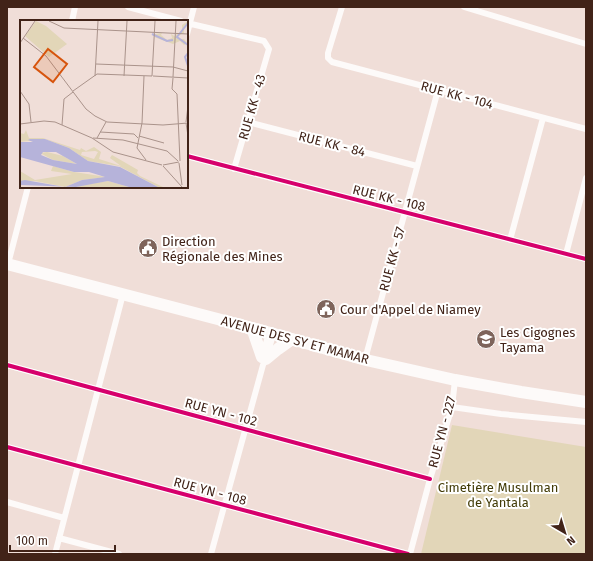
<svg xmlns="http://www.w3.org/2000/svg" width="593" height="561" viewBox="0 0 593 561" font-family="'Fira Sans',sans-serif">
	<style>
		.green { fill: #e2d6b8 }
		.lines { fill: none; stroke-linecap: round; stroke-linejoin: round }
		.street { stroke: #fdfaf9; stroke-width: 6 }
		.highway { stroke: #fdfaf9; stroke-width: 12 }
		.cycleway-casing { stroke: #fff; stroke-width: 6 }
		.cycleway { stroke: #d6006c; stroke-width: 4 }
		.labels { text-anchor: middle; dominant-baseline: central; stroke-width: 4; stroke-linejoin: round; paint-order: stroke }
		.street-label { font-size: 13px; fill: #412318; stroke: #fff }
		.poi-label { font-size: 13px; fill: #412318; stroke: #fff; text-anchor: start }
		.park-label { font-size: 13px; fill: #423b06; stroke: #fff }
		.inset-river { fill: none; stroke: #b6b3da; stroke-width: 2 }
		.inset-road { fill: none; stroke: #aa938b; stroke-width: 1 }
		.view { fill: #d7540d; fill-opacity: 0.15; stroke: #d7540d; stroke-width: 2 }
		.inset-edge { fill: none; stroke: #412318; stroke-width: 2 }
	</style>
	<rect width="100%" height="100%" fill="#f0ded8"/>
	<!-- green -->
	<path class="green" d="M452 425 586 447V554H421Z"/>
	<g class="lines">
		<!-- street -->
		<path class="street" d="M128 7 181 21
			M342 7 328 53V58L332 62 586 129
			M464 7 586 44
			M72 21 75 7
			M187 23 264 41 269 49 234 169
			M187 34 194 7
			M248 122 417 166
			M187 156 586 259
			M510 240 543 118
			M566 254 586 178
			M8 264 28 187
			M263 353 269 333
			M366 360 367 352 438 90
			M7 365 430 479
			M452 407 501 414 586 422
			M7 447 408 554
			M7 502 64 518
			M59 538 119 554
			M55 554 123 294
			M211 554 263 365 266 359 273 335
			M410 554 430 479 452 407 455 380"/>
		<!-- highway -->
		<path class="highway" d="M7 264 252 328 366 360 455 380 521 392 586 402
			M252 328 262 357
			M266 359 278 349 292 339"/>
		<defs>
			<path id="cycleway" d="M187 156 586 259
				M7 365 430 479
				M7 447 408 554"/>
		</defs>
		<!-- cycleway casing -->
		<use href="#cycleway" class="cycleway-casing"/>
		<!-- cycleway -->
		<use href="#cycleway" class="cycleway"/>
	</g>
	<!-- icons -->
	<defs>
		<symbol id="civic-disc" viewBox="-11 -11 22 22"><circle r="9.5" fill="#7e645b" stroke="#fff"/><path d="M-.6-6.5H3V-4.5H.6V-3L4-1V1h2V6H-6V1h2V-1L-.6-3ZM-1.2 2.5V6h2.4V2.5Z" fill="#fff"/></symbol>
		<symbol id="university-disc" viewBox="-11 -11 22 22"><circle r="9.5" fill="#7e645b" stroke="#fff"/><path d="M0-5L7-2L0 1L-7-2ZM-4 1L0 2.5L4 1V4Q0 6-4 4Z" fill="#fff"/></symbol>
	</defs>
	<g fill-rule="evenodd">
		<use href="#civic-disc" x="137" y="237" width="22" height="22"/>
		<use href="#civic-disc" x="315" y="298" width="22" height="22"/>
		<use href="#university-disc" x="475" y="328" width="22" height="22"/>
	</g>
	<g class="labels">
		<!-- street labels -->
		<g class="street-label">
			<text transform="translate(457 95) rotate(15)">RUE KK - 104</text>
			<text transform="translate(252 107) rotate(-74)">RUE KK - 43</text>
			<text transform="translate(332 144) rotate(14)">RUE KK - 84</text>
			<text transform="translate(389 198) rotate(14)">RUE KK - 108</text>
			<text transform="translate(392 259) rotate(-75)">RUE KK - 57</text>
			<text transform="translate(295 340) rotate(15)">AVENUE DES SY ET MAMAR</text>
			<text transform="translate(221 412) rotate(15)">RUE YN - 102</text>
			<text transform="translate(442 432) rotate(-75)">RUE YN - 227</text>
			<text transform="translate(210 491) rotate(15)">RUE YN - 108</text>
		</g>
		<!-- poi labels -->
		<g class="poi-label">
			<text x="162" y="241">Direction<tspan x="162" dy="15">Régionale des Mines</tspan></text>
			<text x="340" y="309">Cour d'Appel de Niamey</text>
			<text x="500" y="332">Les Cigognes<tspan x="500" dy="15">Tayama</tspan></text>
		</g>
		<!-- park labels -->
		<g class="park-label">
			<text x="498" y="487">Cimetière Musulman<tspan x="498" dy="15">de Yantala</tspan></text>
		</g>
	</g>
	<!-- overview -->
	<g transform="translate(20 20)">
		<rect width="168" height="168" fill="#f0ded8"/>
		<path d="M16 1 26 6 47 24 29 37 5 16ZM168 1 167 5 164 6V13L158 16V19H164L167 23 164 25 160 21 153 24 134 17 135 14 142 13 141 15 147 20 152 18 151 14 156 17 155 15 162 12V5ZM6 110 9 118H23L60 130 61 128 66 131 74 127 81 132 79 139 101 146 90 138 92 135 118 150 117 153 120 156 143 167H138L99 146 68 141 49 128 25 119 0 122V113L4 114ZM62 132 75 131 78 132 74 139 61 135ZM27 132 43 136 57 144 33 140 20 133ZM33 146 54 152 87 157 62 160 45 167 15 161H0V151L15 160 52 154 31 151ZM88 161 109 167H56L62 165Z" fill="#e2d6b8" fill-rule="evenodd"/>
		<path d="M10 119H25L49 128 68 141 100 147 138 167H109L88 161 56 167 0 165V161L5 160 45 167 62 160 85 157 69 152H54L0 137V122H13L8 120ZM23 132H36L57 144 33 140 21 135Z" fill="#b6b3da" fill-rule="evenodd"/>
		<path class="inset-river" d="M168 3 157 17 168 25M132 14 147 21 153 20M168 33 165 37 168 46"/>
		<path class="inset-road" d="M29 1 44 8 168 14M3 18 26 36 66 89 75 96 87 102 143 105 168 103M0 23 15 1M76 44 153 47 168 51M75 56 78 1M104 56 107 1M132 56 135 1M133 56 168 58M153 57 156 1M153 58 152 69 157 74 160 141M0 71 9 84 11 102M53 71 77 54 132 56M166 102 168 86M122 103 124 56M122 103 117 128 126 140M166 103 168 116M0 104 24 101 35 102 72 118 93 132 142 145M42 105 44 79 53 72M80 112 114 114 118 118M119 116 144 123M73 118 103 120 147 131 158 141M77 118 86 102M159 143 162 165M143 145 159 142M143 146 162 167"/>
		<path class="view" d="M28 29 47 44 33 62 14 47Z"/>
		<rect width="168" height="168" class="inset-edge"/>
	</g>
	<!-- border -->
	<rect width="593" height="561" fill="none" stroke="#412318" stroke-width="16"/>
	<!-- north arrow -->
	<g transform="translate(565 533) rotate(142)" stroke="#ffffff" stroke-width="3" paint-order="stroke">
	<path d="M0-3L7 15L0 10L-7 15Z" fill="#412318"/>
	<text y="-6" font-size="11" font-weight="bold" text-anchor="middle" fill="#412318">N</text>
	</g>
	<!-- scale -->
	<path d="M10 545v6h105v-6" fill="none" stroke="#412318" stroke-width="2"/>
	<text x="16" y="545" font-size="12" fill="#412318" stroke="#ffffff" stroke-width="3" paint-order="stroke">100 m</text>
</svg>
